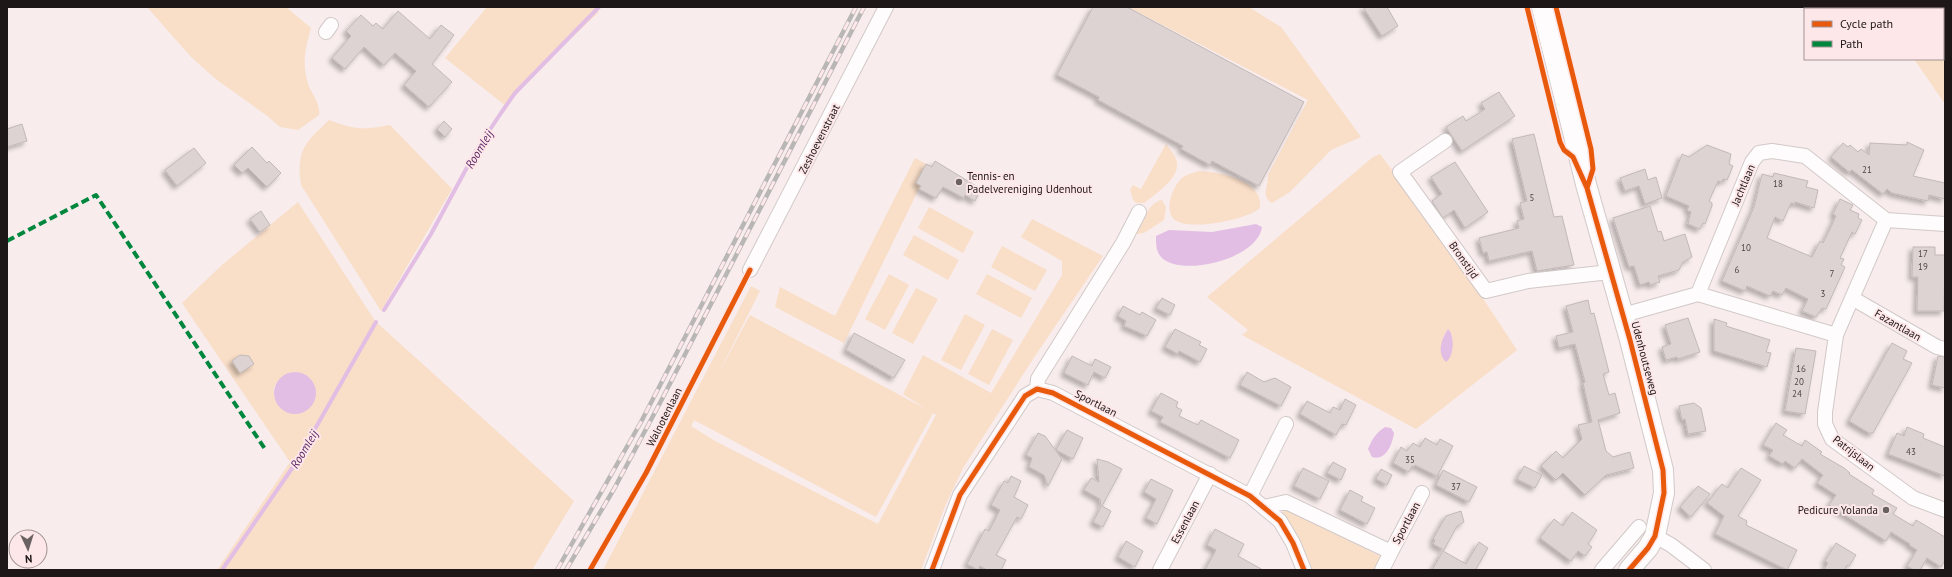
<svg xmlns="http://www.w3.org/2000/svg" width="1952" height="577" viewBox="0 0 1952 577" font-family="'PT Sans',sans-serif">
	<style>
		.green { fill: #f9dec8; fill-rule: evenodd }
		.water { fill: #e2bee4 }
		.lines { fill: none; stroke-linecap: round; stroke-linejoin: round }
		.stream { stroke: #e2bee4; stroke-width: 4 }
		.building { fill: #dcd3d2; stroke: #c2b9b8; filter: url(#shadow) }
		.street-casing { stroke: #d2c9c9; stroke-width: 16 }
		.secondary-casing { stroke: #d2c9c9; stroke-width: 22 }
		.street { stroke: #fefcfc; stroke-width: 14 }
		.secondary { stroke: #fefcfc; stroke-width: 20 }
		.rail-casing { stroke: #b9b6b6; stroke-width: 4.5 }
		.rail { stroke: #fde7e8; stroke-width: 3; stroke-dasharray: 9; stroke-linecap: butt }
		.quiet { stroke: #00873e; stroke-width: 4; stroke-dasharray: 8 4; stroke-linecap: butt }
		.cycleway-casing { stroke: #fde7e8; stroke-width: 8 }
		.cycleway { stroke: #e8590c; stroke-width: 5 }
		.poi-dot { fill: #6a6262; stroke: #fde7e8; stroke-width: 1.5 }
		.labels { text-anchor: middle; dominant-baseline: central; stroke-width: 4; stroke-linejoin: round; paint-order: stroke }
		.number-label { font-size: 9px; fill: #4e4646 }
		.street-label { font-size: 11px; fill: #1e1717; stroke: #fde7e8 }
		.poi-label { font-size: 11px; fill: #1e1717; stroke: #fde7e8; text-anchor: start }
		.water-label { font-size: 12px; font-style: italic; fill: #5d2768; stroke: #fde7e8 }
	</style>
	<defs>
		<filter id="shadow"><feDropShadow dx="-3.5" dy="3.5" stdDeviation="2" flood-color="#0004"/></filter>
	</defs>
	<rect width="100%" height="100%" fill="#f8ecec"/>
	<!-- green -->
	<path class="green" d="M147 7H286L311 28C306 46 302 61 307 80 309 91 321 103 319 115L298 130 280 127 266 115 217 80 191 57Z
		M487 7H593L599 12 544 64 506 106 445 58Z
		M1128 7H1249L1281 27 1361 137 1331 150 1290 192 1272 203C1260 196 1269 185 1268 175L1308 100Z
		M1878 7H1945V104L1914 59H1943V9H1880Z
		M329 120C356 130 362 130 390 125L452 189 381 311 301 185C296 150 305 143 329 120Z
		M1166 144C1170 150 1176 155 1177 163 1179 179 1155 194 1144 203H1136L1133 200 1130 190 1133 185 1141 189Z
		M1380 154 1441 235 1517 350 1416 429 1242 335 1248 330 1207 297 1373 157ZM1448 329 1452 336 1441 353 1443 337Z
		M915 158 930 166 844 343 775 307 780 287 835 316Z
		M1199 171C1220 172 1264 180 1260 208 1247 220 1189 231 1175 220 1163 210 1173 186 1182 178 1187 174 1193 173 1199 171Z
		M1162 200 1166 207 1164 220 1144 233 1137 234V231C1143 221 1149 202 1162 200Z
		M298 202 375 321 574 501 532 570H217L290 462 182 303 222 265ZM297 372 308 377 278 405C267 384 279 378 297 372Z
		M929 207 974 232 963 253 918 228Z
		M1032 219 1103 256 1035 356 963 468 946 504 921 570H603L751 286 760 291 716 378 750 315 926 409 903 394 923 355 991 393 1062 275V261L1021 237ZM933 413 936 415 878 524 715 441 691 426 694 420 876 517Z
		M914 235 959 260 948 280 903 255Z
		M1002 246 1047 270 1035 291 991 267Z
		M889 274 909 285 885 330 865 319Z
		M987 274 1032 298 1021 318 976 294Z
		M916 288 938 299 913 344 892 333Z
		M965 314 985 325 961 370 941 360Z
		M992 329 1013 340 989 385 968 374Z
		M1286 510 1380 556 1382 558 1376 570H1312C1307 548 1289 533 1282 512Z"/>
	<!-- water -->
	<path class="water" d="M1256 224 1262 227C1258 259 1181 278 1161 257 1156 251 1156 244 1156 236L1169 230 1212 232Z
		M1448 329C1455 335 1454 357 1446 362 1436 353 1442 338 1448 329Z
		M274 393a21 21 0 1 1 42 0a21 21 0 1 1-42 0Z
		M1385 427 1391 428 1394 433C1392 445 1386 461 1372 457L1368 449C1372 439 1376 433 1385 427Z"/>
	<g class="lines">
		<!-- stream -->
		<path class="stream" d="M384 310 431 234 477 149 501 113 515 93 599 7
			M222 570 295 464 376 322"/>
	</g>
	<!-- building -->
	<path class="building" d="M1093 7H1127L1304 102 1259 186 1212 161 1210 165 1181 149 1183 146 1098 100 1099 97 1057 75Z
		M1363 7H1387L1398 26 1382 36Z
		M398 11 430 39 441 25 454 35 432 64 452 82 429 107 404 85 416 71 395 53 384 65 364 47 345 69 332 58 351 36 346 31 361 15 373 26 376 23 383 29Z
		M1499 92 1515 116 1462 151 1446 127 1463 116 1466 121 1476 115 1485 109 1481 103Z
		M444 121 452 129 445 137 437 129Z
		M22 124 27 141 7 147V129Z
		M1534 134 1554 217 1562 216 1574 265 1537 271 1532 251 1489 261 1487 252 1483 253 1479 238 1519 228 1517 221 1524 219 1520 203 1527 201 1512 139Z
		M1907 142 1924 150 1913 176 1945 183V199L1929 195 1928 201 1892 193 1887 189 1883 194 1852 170 1849 172 1831 157 1843 143 1848 147 1850 145 1858 152 1861 149 1869 155 1870 143 1907 145Z
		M1707 145 1731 154 1729 164 1733 166 1727 180 1723 179 1722 182 1718 181 1709 201 1712 203V206L1705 224 1703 223 1700 229 1688 224 1691 212 1687 210 1689 206 1666 196 1682 154 1689 157Z
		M252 147 267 163 269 161 281 173 267 187 248 168 242 173 234 165Z
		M194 148 206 163 177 186 165 170Z
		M935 161 981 189 975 201 965 195 964 198 943 187 936 198 919 189 921 186 916 183 926 164 932 167Z
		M1455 162 1488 212 1465 228 1454 210 1443 218 1432 201 1442 194 1431 177Z
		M1645 169 1648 180 1656 177 1662 198 1645 204 1639 186 1625 191 1620 178Z
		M1774 173 1808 181 1806 187 1818 190 1814 208 1795 202V204L1791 203 1783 221 1775 217 1767 238 1812 257 1820 241 1823 243 1829 231 1836 216 1833 214 1840 199 1853 205 1850 210 1859 214 1858 218 1862 220 1855 234 1852 232 1840 258 1844 259 1841 265 1845 267 1826 309 1822 308 1816 317 1802 311 1808 299 1786 288 1782 295 1773 291 1770 296 1747 286 1745 291 1722 281 1754 207 1762 174 1773 177Z
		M1650 206 1658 232 1661 231 1664 241 1685 234 1692 257 1683 262 1679 270 1658 276 1660 282 1650 285 1649 282 1640 285 1634 266 1629 267 1613 218Z
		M261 211 270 225 260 232 250 219Z
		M1913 247H1935V255H1945L1944 311H1917L1918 277H1912Z
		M1162 298 1175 305 1170 315 1156 308Z
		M1588 300 1591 314 1594 313 1609 372 1603 374 1609 395 1615 393 1620 413 1598 420 1606 451 1613 457 1630 452 1634 468 1606 475 1585 495 1563 473 1556 480 1541 466 1556 451 1563 458 1582 439 1578 425 1592 422 1583 383 1585 382 1575 344 1559 348 1556 336 1573 332 1566 306Z
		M1123 306 1140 315 1142 312 1156 320 1147 336 1124 326 1126 321 1118 316Z
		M1688 318 1700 352 1678 359 1677 357 1666 360 1662 347 1671 344 1665 325Z
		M1714 319 1727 323 1726 326 1770 340 1766 352 1771 353 1767 367 1714 351Z
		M1175 329 1201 342 1199 345 1207 349 1200 362 1179 351 1178 354 1165 347Z
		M854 333 905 360 894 378 846 350Z
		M1892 343 1907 351 1903 359 1912 363 1873 433H1869L1849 421Z
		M1796 348 1816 351 1805 414 1785 411Z
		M240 355 249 356 254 364 240 373 232 361Z
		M1072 356 1092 366 1095 359 1111 367 1105 378 1094 372 1088 385 1064 373Z
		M1938 356 1945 357V388L1932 385Z
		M1247 372 1264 382 1275 378 1291 387 1281 406 1240 385Z
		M1161 393 1178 402 1176 407 1182 410 1179 416 1198 425 1201 420 1239 440 1230 458 1160 422 1163 417 1151 411Z
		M1345 399 1356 405 1346 425 1342 424 1336 435 1300 414 1307 401 1330 413 1333 407 1340 410Z
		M1694 403 1701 408 1706 431 1688 434 1685 419 1682 420 1679 406Z
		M1776 423 1787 430 1783 435 1802 446 1805 440 1822 452 1820 454 1844 468 1850 473 1849 474 1874 490 1872 494 1897 508 1893 514 1913 526 1916 520 1945 537V560L1941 567 1927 558 1920 570H1914L1907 566 1917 550 1909 545 1910 544 1891 532 1886 541 1829 505 1836 495 1817 483 1823 475 1802 459 1795 468 1785 461 1783 464 1769 456 1773 450 1763 445Z
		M1907 427 1924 434 1923 438 1945 447V476L1888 454 1897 433 1904 436Z
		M1067 430 1083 438 1073 459 1056 450Z
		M1038 433 1045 436 1062 459 1048 486 1044 475 1029 467 1032 458 1026 455Z
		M1425 438 1437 445 1440 439 1453 446 1437 476 1415 465 1414 467 1412 466 1409 472 1393 463 1401 447 1407 451 1413 443 1420 447Z
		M1097 459 1108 462 1122 469 1102 506 1111 511 1103 527 1093 522 1101 507 1100 499 1084 490 1091 478 1099 482Z
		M1333 462 1346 469 1341 480 1327 473Z
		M1524 466 1542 475 1535 488 1517 479Z
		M1303 468 1329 481 1320 499 1294 486Z
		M1741 468 1761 480 1738 516 1747 521 1746 525 1797 550 1787 570 1715 534 1724 516 1707 503 1722 484 1728 488Z
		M1381 469 1392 475 1387 485 1376 479Z
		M1443 470 1477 487 1469 502 1436 485Z
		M1011 476 1021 481 1014 497 1028 505 1021 519 1017 517 996 555 1006 560 1001 570H987L980 566 978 570 967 564 985 529 989 531 1000 510 991 505 1004 481 1008 483Z
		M1151 479 1173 490 1157 524 1146 518 1156 499 1144 492Z
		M1698 486 1710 494 1691 517 1680 507Z
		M1350 490 1363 497 1361 501 1375 508 1367 524 1340 510Z
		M1461 511 1464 522 1457 526 1444 550 1433 544 1435 540 1433 539 1446 516Z
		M1572 512 1597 530 1588 544 1592 547 1585 556 1578 551 1571 561 1540 538 1554 519 1563 526Z
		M1215 529 1244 544 1238 556 1263 570H1205L1216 550 1207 545Z
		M1126 541 1143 551 1135 567 1118 557Z
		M1479 542 1488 548 1476 569 1477 570H1432L1443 551 1466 564Z
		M1836 543 1856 555 1849 566 1847 565 1844 570H1824L1828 563 1825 561Z"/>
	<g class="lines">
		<defs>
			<path id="street" d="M326 32 331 25
				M1445 141 1400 172 1486 291 1528 281 1610 272
				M1886 220 1836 335 1825 412V424L1832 439 1913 498 1945 510
				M750 270 886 7
				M1698 294 1836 335
				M1852 298 1937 347 1945 349
				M1623 315 1698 294 1752 162 1759 153 1772 151 1805 156 1886 220 1945 224
				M1037 389 1038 379 1123 243 1139 212
				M1250 496 1286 424
				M1264 507 1286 502 1391 552 1382 570
				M1655 536 1671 545 1704 570
				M1391 552 1422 493
				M932 570 960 495 1025 396 1037 389 1053 393 1250 496 1280 521 1293 543 1304 570
				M1160 570 1210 474
				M1602 570 1639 527"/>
			<path id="secondary" d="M1542 7 1587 188 1630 340 1663 470 1664 493 1655 536 1648 548 1629 570"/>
		</defs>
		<!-- street casing -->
		<use href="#street" class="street-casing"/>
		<!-- secondary casing -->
		<use href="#secondary" class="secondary-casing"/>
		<!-- street -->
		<use href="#street" class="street"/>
		<!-- secondary -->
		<use href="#secondary" class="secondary"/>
		<defs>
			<path id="rail" d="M557 570 641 422 856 7
				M566 570 614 489 661 401 864 7"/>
		</defs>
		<!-- rail casing -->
		<use href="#rail" class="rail-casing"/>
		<!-- rail -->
		<use href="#rail" class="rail"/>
		<!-- quiet -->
		<path class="quiet" d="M7 241 96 195 265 449"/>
		<defs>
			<path id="cycleway" d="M1527 7 1560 142 1564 150 1573 157 1587 188 1630 340 1663 470 1664 493 1655 536 1648 548 1629 570
				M1556 7 1591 149 1593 169 1587 188
				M590 570 646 473 750 270
				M932 570 960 495 1025 396 1037 389 1053 393 1250 496 1280 521 1293 543 1304 570"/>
		</defs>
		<!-- cycleway casing -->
		<use href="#cycleway" class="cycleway-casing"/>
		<!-- cycleway -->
		<use href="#cycleway" class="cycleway"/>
	</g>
	<!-- markers -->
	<g class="poi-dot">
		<circle cx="959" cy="182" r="4"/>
		<circle cx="1886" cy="510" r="4"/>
	</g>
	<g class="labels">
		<!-- number labels -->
		<g class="number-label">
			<text x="1867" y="169">21</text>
			<text x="1778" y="183">18</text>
			<text x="1532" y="197">5</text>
			<text x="1746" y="247">10</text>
			<text x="1923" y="253">17</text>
			<text x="1923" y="266">19</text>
			<text x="1737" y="269">6</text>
			<text x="1832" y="273">7</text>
			<text x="1823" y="293">3</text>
			<text x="1801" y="368">16</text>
			<text x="1799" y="381">20</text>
			<text x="1797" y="393">24</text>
			<text x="1911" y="451">43</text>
			<text x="1410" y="459">35</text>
			<text x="1456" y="486">37</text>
		</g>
		<!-- street labels -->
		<g class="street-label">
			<text transform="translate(819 139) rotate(-63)">Zeshoevenstraat</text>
			<text transform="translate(1743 185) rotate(-67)">Jachtlaan</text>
			<text transform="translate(1464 260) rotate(55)">Bronstijd</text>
			<text transform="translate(1898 325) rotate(30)">Fazantlaan</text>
			<text transform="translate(1645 358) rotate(75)">Udenhoutseweg</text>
			<text transform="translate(1096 403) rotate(27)">Sportlaan</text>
			<text transform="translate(664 417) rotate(-63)">Walnotenlaan</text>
			<text transform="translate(1854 453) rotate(38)">Patrijslaan</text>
			<text transform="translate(1185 522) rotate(-62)">Essenlaan</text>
			<text transform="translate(1406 523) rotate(-62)">Sportlaan</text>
		</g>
		<!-- poi labels -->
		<g class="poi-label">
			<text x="967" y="176">Tennis- en<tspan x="967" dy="13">Padelvereniging Udenhout</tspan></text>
			<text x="1878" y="510" text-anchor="end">Pedicure Yolanda</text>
		</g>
		<!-- water labels -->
		<g class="water-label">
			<text transform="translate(479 149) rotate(-59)">Roomleij</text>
			<text transform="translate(304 449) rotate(-59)">Roomleij</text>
		</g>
	</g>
	<!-- border -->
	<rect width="1952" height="577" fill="none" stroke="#1e1717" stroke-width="16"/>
	<!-- legend -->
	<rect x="1804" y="8" width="140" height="52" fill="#fde7e8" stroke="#a49494"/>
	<rect x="1812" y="21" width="20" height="6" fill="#e8590c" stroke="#a49494"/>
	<text x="1840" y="28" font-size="12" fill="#1e1717">Cycle path</text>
	<rect x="1812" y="41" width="20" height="6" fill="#00873e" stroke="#a49494"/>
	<text x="1840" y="48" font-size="12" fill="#1e1717">Path</text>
	<!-- north arrow -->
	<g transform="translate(28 549) rotate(176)"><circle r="19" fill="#fde7e8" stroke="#a49494"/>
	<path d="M0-3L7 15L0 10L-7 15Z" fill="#6a6262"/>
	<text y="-6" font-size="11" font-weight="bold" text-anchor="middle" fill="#1e1717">N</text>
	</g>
</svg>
